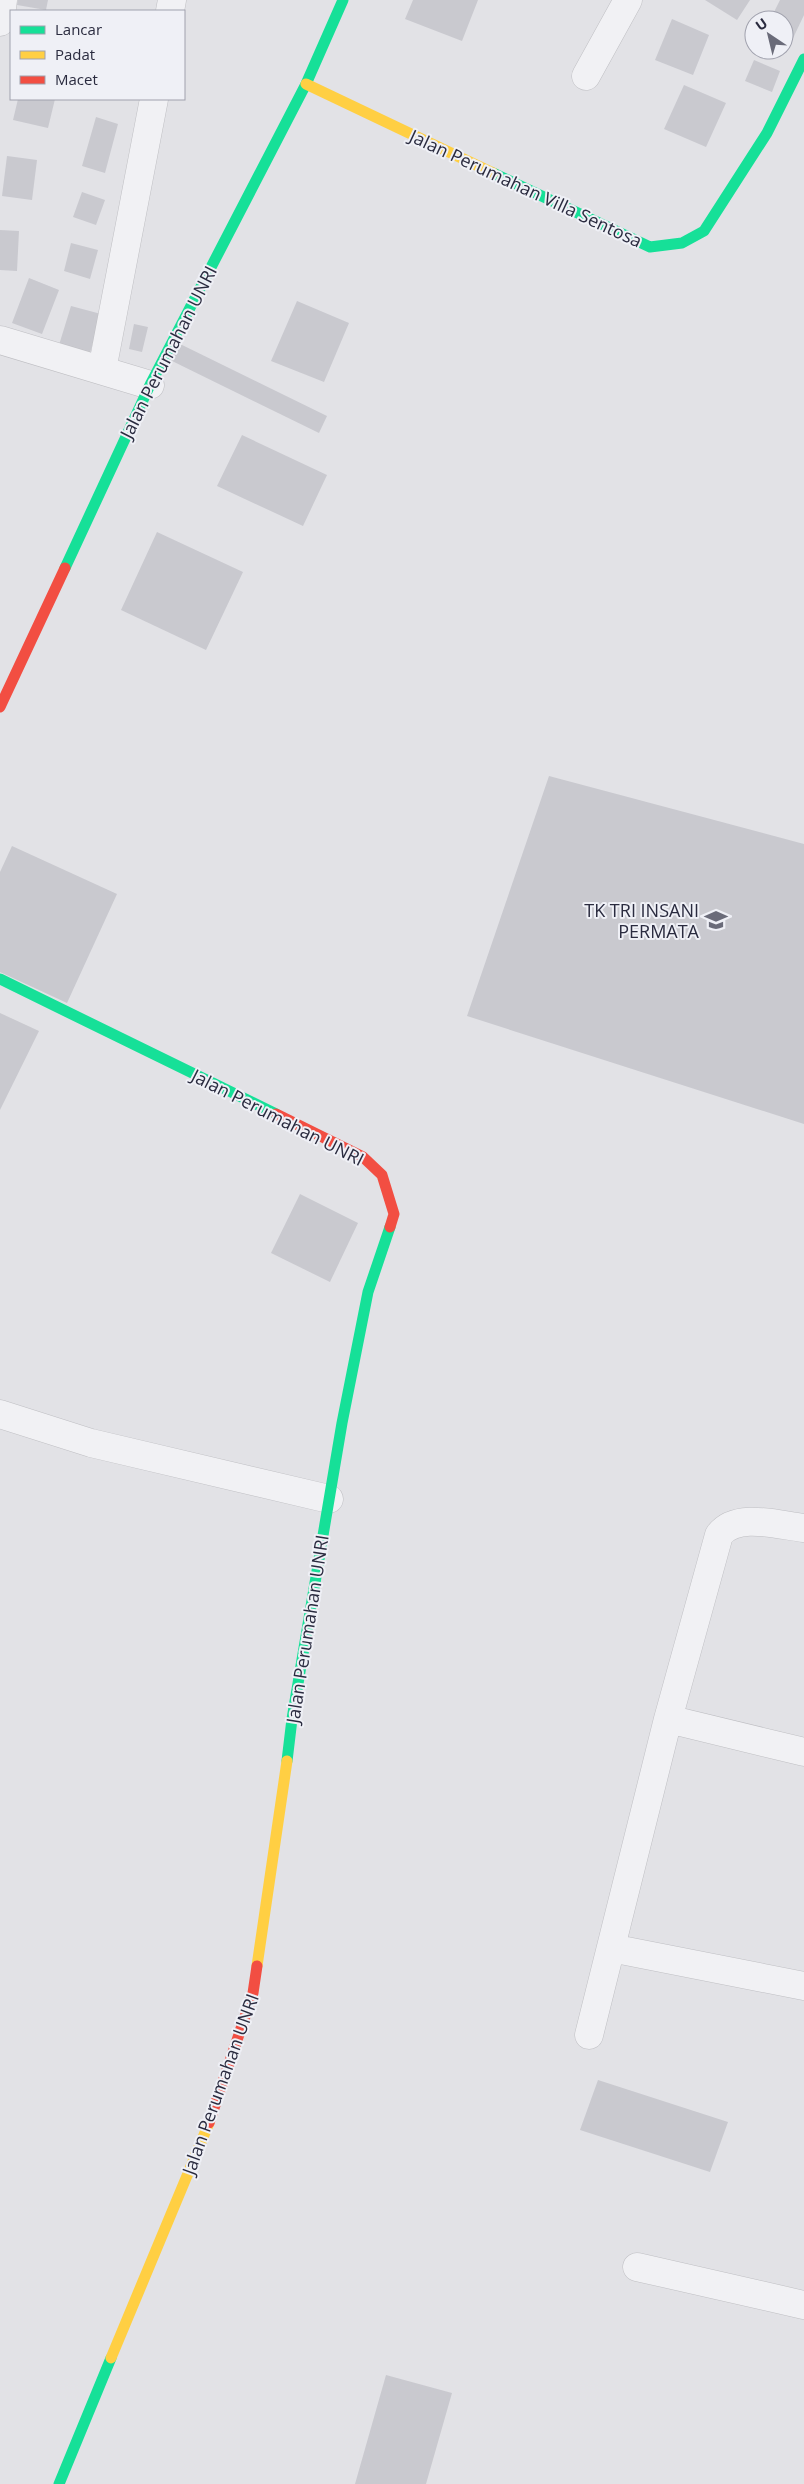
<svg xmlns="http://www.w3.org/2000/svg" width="804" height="2484" viewBox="0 0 804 2484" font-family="'Open Sans',sans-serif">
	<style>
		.building { fill: #c9c9cf }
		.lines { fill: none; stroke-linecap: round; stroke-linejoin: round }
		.street-casing { stroke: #bfbfc3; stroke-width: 29 }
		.street { stroke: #f1f1f4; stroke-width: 28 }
		.fast { stroke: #16e098; stroke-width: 11 }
		.slow { stroke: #ffcf43; stroke-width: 11 }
		.jam { stroke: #f24e42; stroke-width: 11 }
		.labels { text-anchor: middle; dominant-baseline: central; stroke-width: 4; stroke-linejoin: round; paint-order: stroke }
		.street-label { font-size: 18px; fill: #2a2b3f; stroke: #eff0f6 }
		.poi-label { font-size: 18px; fill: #2a2b3f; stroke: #eff0f6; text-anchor: end }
	</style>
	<rect width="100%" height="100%" fill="#e2e2e6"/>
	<!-- building -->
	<path class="building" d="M18 0H48L46 10 17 5Z
		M413 0H478L462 41 405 19Z
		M705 0H750L737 20Z
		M780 0H804V15L786 53 780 50H784V20H770Z
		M672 19 709 35 693 75 655 60Z
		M754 60 780 71 772 92 745 81Z
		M684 85 726 103 706 147 664 129Z
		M18 99H55L48 128 13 120Z
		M96 117 118 124 105 173 82 166Z
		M7 156 37 160 32 200 2 196Z
		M82 192 105 200 96 225 73 217Z
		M0 230 19 231 17 271 0 270Z
		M71 243 98 250 90 279 64 271Z
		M29 278 59 290 42 334 12 323Z
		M297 301 349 323 324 382 271 361Z
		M71 306 101 314 90 353 59 345Z
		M134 324 148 327 142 352 129 349Z
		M176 342 327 416 319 433 168 359Z
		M242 435 327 475 303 526 217 486Z
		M157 532 243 572 206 650 121 610Z
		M549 776 804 844V1124L467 1016Z
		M12 846 117 894 67 1003 0 972V872Z
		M0 1013 39 1031 0 1110Z
		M300 1194 358 1223 330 1282 271 1253Z
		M598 2080 728 2122 710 2172 580 2130Z
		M386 2375 452 2393 426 2484H355Z"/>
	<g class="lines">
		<defs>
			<path id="street" d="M170 11 172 0
				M0 22 3 0
				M586 76 628 0
				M0 340 150 385
				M102 370 154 99
				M0 1414 91 1443 329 1499
				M668 1719 804 1752
				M611 1948 804 1986
				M589 2035 668 1719 719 1535C736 1512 778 1525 804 1528
				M637 2267 804 2305"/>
		</defs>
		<!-- street casing -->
		<use href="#street" class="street-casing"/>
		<!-- street -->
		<use href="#street" class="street"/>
		<!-- fast -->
		<path class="fast" d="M493 173 650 247 682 243 704 231 767 133 804 59
			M65 568 150 385 306 84 343 0
			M0 979 276 1114
			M287 1761 292 1719 342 1423 368 1292 390 1227
			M59 2484 111 2358"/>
		<!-- slow -->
		<path class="slow" d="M306 84 493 173
			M257 1966 287 1761
			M111 2358 209 2123"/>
		<!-- jam -->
		<path class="jam" d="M0 707 65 568
			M276 1114 363 1157 382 1175 394 1214 390 1227
			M209 2123 253 1993 257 1966"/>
	</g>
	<!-- icons -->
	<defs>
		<symbol id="school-bare" viewBox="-9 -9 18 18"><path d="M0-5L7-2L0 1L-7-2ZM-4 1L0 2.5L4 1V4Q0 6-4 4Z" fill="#6a6b79" stroke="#eff0f6" stroke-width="2.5" paint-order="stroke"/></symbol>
	</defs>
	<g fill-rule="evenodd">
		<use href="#school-bare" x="700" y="904" width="32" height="32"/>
	</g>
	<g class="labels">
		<!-- street labels -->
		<g class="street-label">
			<text transform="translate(526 188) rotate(25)">Jalan Perumahan Villa Sentosa</text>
			<text transform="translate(168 352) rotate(-63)">Jalan Perumahan UNRI</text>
			<text transform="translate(278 1117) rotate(27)">Jalan Perumahan UNRI</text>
			<text transform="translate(307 1629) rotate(-81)">Jalan Perumahan UNRI</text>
			<text transform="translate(220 2084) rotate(-70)">Jalan Perumahan UNRI</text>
		</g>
		<!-- poi labels -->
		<g class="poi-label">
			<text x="699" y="910">TK TRI INSANI<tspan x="699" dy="21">PERMATA</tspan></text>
		</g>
	</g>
	<!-- legend -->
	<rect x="10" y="10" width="175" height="90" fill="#eff0f6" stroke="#a0a1ad"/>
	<rect x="20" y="26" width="25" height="8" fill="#16e098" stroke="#a0a1ad"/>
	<text x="55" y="35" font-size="15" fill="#2a2b3f">Lancar</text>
	<rect x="20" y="51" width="25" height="8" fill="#ffcf43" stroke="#a0a1ad"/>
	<text x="55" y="60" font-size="15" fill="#2a2b3f">Padat</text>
	<rect x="20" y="76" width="25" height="8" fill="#f24e42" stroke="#a0a1ad"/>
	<text x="55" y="85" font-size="15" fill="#2a2b3f">Macet</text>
	<!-- north arrow -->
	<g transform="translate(769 35) rotate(325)"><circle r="24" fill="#eff0f6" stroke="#a0a1ad"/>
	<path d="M0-4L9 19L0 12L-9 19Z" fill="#6a6b79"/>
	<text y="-8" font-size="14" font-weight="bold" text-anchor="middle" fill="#2a2b3f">U</text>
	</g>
</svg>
